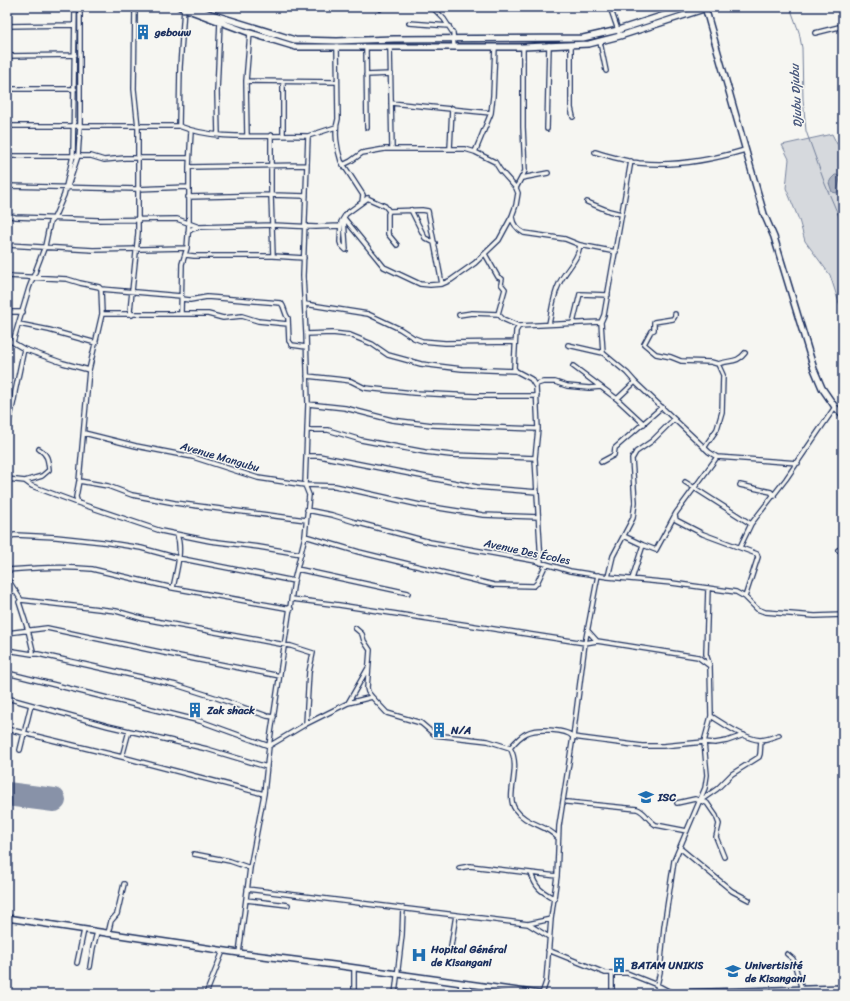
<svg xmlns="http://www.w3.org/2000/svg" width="850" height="1001" viewBox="0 0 850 1001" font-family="Sriracha,sans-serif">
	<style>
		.green { fill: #d6d9dd; stroke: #78849e }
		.water { fill: #abb2c0; stroke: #717e99 }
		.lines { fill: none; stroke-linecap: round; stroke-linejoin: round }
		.stream { stroke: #717e99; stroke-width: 1 }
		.runway { stroke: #8892a8; stroke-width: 24 }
		.street-casing { stroke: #1b2f5e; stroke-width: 6 }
		.secondary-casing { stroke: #1b2f5e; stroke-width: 8 }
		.street { stroke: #f6f6f2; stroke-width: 3.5 }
		.secondary { stroke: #f6f6f2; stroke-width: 5 }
		.labels { text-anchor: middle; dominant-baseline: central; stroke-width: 3; stroke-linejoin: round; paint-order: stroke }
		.poi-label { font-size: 11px; font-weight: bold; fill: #1b2f5e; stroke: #f6f6f2; text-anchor: start }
		.street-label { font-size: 11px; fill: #1b2f5e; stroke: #f6f6f2 }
		.water-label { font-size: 12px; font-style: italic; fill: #46567b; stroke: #f6f6f2 }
	</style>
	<rect width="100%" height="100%" fill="#f6f6f2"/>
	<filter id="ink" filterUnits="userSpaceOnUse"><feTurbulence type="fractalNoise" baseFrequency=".025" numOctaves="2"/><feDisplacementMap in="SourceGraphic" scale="8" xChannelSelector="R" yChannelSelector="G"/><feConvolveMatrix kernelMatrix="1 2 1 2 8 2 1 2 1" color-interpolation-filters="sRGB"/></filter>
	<g filter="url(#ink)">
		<!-- green -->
		<path class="green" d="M832 134 837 144 843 145V310L839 303 830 275 805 241 799 220 786 188 789 159 782 145Z"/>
		<!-- water -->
		<path class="water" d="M835 175H837L840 178 837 193 832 192 829 183 831 179Z"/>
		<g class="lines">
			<!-- stream -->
			<path class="stream" d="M790 7 799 32 802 48 803 99 806 131 825 184 843 226"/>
			<!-- runway -->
			<path class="runway" d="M7 794 54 800"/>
			<defs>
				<path id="street" d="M377 7 380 9
					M432 7 444 19 453 33 454 47
					M610 7 620 36
					M409 23 449 26
					M7 26 74 25
					M815 33 843 26
					M600 42 606 71
					M571 45V108L573 117
					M337 46 338 119C334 131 337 149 341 161L363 195 362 202
					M366 47 367 128
					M390 47 392 149
					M7 56 75 55
					M366 75 391 74
					M246 81 337 82
					M7 89H75
					M391 103 491 113
					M7 126H179C220 142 266 134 308 136
					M179 126 180 67 184 8
					M547 129 549 45
					M271 135V195L273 256
					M283 135V82
					M218 136 217 92 220 21
					M247 136 246 81 250 33
					M450 149 452 108
					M475 152 491 113 493 96 495 47
					M595 152C609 156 625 161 639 163 675 167 711 160 745 150
					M7 156H91L104 160 125 158H189
					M631 161 604 315 601 322 603 353 627 373 635 382 709 452 717 457 798 463
					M343 165 351 161 362 153 385 149H465L475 152 495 162 500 170 516 188 518 193 516 205 512 216 499 240 475 263 451 280 442 284 430 285 420 284 384 267 344 218
					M189 167 306 165
					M522 178 548 173
					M7 186 137 189 188 187
					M516 188 525 171 523 127V47
					M67 189 78 156 80 126V7
					M188 197 271 195 306 196
					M367 198 385 206 389 211
					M587 202 609 211 621 214
					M411 210 425 238 435 243
					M7 215 15 217 98 220 177 219 199 227
					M512 217C513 225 517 229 524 233L565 239 580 245 616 252
					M344 219 346 250 341 245 340 242 341 222 346 214 368 198
					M188 232 192 229 199 227 272 225 316 227 340 226
					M7 245 93 250 187 248
					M397 245 388 234V214L389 211 422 210 428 211 442 284
					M485 254 498 277 502 279 501 284 505 289 498 314
					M186 255 194 256H273L304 258
					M7 276 67 279 80 283 99 287 101 289 102 314 89 370 79 481 76 497 78 503
					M101 289 181 296
					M182 299 190 300 207 297 281 303C285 307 284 313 288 318L289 341 292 345 306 347
					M305 304 368 314 400 329 414 338 422 341 445 343 515 342
					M7 312H23
					M181 313 182 264 187 248 189 223V167L191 131
					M102 314H208L223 318 242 316 258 321 288 324
					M675 314V316L673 319 654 322V330L651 331 644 344 656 354 671 357 681 361 711 362 718 364
					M132 315 130 311 138 233V127L134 89 135 7
					M459 315 472 313 498 314 503 319 519 326 601 322
					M573 323 580 294 608 295
					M19 324 49 330 96 343
					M549 324C552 310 553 296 559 284 565 270 578 261 580 245
					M519 326 516 331 514 368 516 371 531 379 536 387 538 429 535 458 541 563
					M306 334 332 333 350 335 372 344 388 355 421 364 462 369 516 371
					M7 339 24 349 63 363 89 370
					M13 342 29 288 45 246 50 222 54 218 64 195 73 156 75 7
					M568 345 603 353
					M573 366 617 399 644 424
					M307 376 344 380 351 381 365 388 414 393 475 396H537
					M536 387 537 384 543 382H555L567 386 589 388 601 387
					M617 399 635 382
					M308 404 345 408 392 420 432 425 538 429
					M7 429C9 419 15 401 15 392L24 349
					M307 430H328L361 440 425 452 451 455 535 458
					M84 433 136 446 193 457 258 478 305 485 335 486 420 505 483 515 539 517
					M704 448 717 429 722 412 723 375 718 364C729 360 738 363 745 353
					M306 456H319L477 487 537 492
					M601 462 614 455 615 448 662 407
					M7 479 25 481 32 486 78 503 161 531 210 541 259 547 301 554
					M25 481 42 476 49 470C48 460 48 455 39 449
					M79 481 108 486 132 495 175 503 306 520
					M685 482 751 524
					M740 485 771 492 774 496
					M307 510 332 515 355 522 430 542 536 561 570 571 608 577 672 583 736 592 745 597 757 609 765 612 815 616 843 615
					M675 515 676 520 703 534 757 554 758 557 745 597
					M305 536 359 552 494 585 534 586 537 583 546 564
					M624 536 643 545 656 550 676 513 717 457
					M7 537 15 535 56 537 103 542 141 548 178 558 294 581
					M740 547 751 524 786 479 835 407
					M838 550 843 548
					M297 569 408 593
					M7 570C35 568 64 566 92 569L173 588 291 609
					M608 577 613 556 633 518 635 502 632 459 636 452 652 441 674 419
					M7 578 21 600 19 602 28 630 33 651 32 654
					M632 579 643 545
					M173 588C176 572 183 550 177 535
					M7 593 15 590
					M292 599 339 605 585 643 597 641 698 657 710 666
					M21 600 116 611 144 619 291 646 313 653 309 672 306 724
					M355 628 362 634 364 641 370 650 367 688 368 692 372 697 387 713 421 723 435 735 488 741 510 748C522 768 505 795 515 809 526 825 546 824 558 838
					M588 631 597 641
					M7 633 47 628 174 655 280 676
					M7 650 32 654H38L176 685 217 698 267 716 274 717
					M7 673 200 721 269 746 306 724 348 703 372 697
					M7 698 108 726 207 749 267 767
					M348 703 368 668
					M711 716C724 724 745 739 760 740 767 740 773 737 779 735
					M7 729 122 757 264 794
					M510 748C515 742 520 736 527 733 536 728 567 729 573 737L642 746H663L704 742 715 743 727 741 744 735
					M20 750 31 705
					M122 757 129 731
					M701 800 717 789 732 774 759 757 760 754 761 740
					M567 802 637 809C646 812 648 821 656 825L687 831
					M677 803 695 799 707 803 716 816 719 824 716 837 724 857
					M680 848 732 891 749 900
					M194 854 230 861 250 868
					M459 868 470 866 557 876
					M531 873C536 889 541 891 555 899
					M247 889 528 924 551 919
					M246 900 288 905
					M528 924 549 937
					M108 934 111 921 117 914 124 884
					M451 946 456 915
					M548 950 605 973H627L657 985 670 992
					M239 953 250 868 264 794 269 746 294 581 305 536 309 495 305 485 308 404 306 334 303 276 308 136 336 127
					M787 954 793 959 802 990
					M77 963 84 930
					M90 967 93 948 97 932
					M354 968V994
					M206 994 223 951
					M395 994 402 935 403 908
					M460 994 461 984
					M542 994 546 982 551 919 557 876 559 826 573 737 585 643 598 575
					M612 994V974
					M659 994 657 985 660 972 664 927 674 861 705 788 707 775 704 742 711 716 710 666 706 654 708 588"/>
				<path id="secondary" d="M180 7 250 33 296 47H523L589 44 620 36 710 7
					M191 7 211 14 295 40 337 41 394 39 583 38 618 30 689 7
					M705 7 757 190 764 214 774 237 814 369 822 388 835 407 843 415
					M7 918 239 953 334 965 540 994
					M645 994 843 988"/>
			</defs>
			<!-- street casing -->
			<use href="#street" class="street-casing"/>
			<!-- secondary casing -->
			<use href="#secondary" class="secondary-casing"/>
			<!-- street -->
			<use href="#street" class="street"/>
			<!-- secondary -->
			<use href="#secondary" class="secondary"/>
		</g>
	</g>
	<!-- icons -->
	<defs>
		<symbol id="building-bare" viewBox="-9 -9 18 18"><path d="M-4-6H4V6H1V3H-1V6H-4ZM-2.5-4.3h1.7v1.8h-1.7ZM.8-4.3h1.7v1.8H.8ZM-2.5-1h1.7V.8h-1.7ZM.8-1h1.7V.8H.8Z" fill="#1f6fb2" stroke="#f6f6f2" stroke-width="2.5" paint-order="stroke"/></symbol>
		<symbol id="school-bare" viewBox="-9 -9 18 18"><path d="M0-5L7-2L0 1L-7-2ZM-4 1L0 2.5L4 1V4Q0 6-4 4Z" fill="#1f6fb2" stroke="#f6f6f2" stroke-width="2.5" paint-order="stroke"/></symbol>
		<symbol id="hospital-bare" viewBox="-9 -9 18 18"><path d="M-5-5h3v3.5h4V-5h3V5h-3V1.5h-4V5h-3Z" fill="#1f6fb2" stroke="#f6f6f2" stroke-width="2.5" paint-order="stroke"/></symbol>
		<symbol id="university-bare" viewBox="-9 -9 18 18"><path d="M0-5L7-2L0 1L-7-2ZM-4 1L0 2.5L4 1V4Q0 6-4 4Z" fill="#1f6fb2" stroke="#f6f6f2" stroke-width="2.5" paint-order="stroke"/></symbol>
	</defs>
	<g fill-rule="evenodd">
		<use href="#building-bare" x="132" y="21" width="22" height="22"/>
		<use href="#building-bare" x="184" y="699" width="22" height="22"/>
		<use href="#building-bare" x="428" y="719" width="22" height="22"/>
		<use href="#school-bare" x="635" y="786" width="22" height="22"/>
		<use href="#hospital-bare" x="408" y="944" width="22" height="22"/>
		<use href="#building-bare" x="608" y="954" width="22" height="22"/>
		<use href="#university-bare" x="722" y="960" width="22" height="22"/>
	</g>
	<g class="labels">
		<!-- poi labels -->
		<g class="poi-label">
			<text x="155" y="32">gebouw</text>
			<text x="207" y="710">Zak shack</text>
			<text x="451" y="730">N/A</text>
			<text x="658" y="797">ISC</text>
			<text x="431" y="949">Hopital Général<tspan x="431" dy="13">de Kisangani</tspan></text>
			<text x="631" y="965">BATAM UNIKIS</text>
			<text x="745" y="965">Univertisité<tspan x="745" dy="13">de Kisangani</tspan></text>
		</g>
		<!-- street labels -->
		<g class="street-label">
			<text transform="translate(220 457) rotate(16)">Avenue Mangubu</text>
			<text transform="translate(527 552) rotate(12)">Avenue Des Écoles</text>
		</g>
		<!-- water labels -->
		<g class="water-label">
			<text transform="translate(796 96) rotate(-93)">Djubu Djubu</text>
		</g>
	</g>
	<!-- margin -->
	<rect width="850" height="1001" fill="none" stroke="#f6f6f2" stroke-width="24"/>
	<rect x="12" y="12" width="826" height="977" fill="none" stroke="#1b2f5e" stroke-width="1.5" filter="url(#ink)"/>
</svg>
